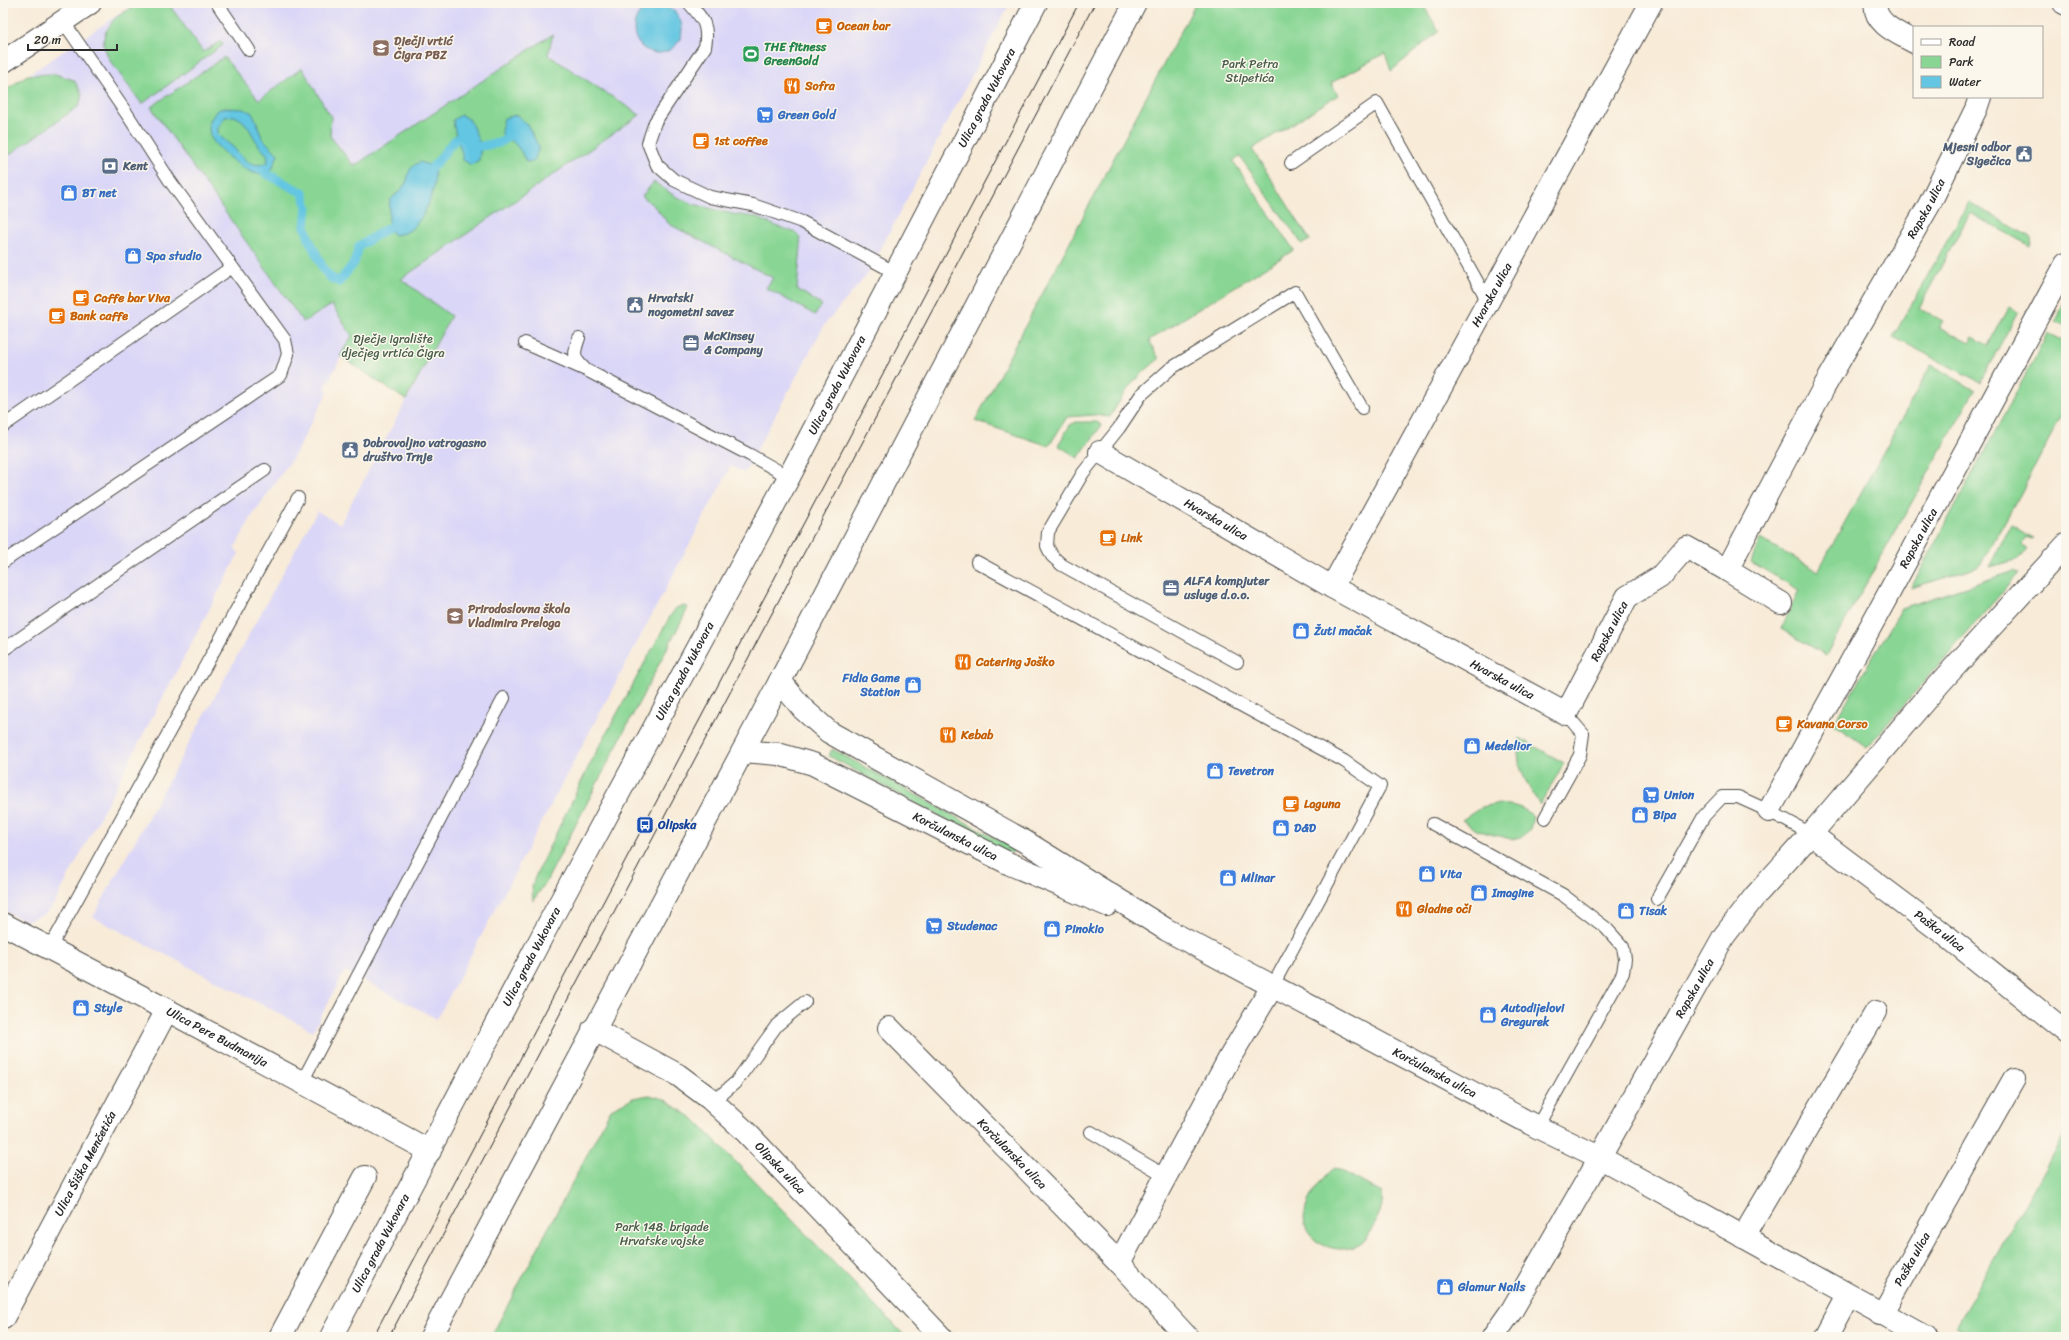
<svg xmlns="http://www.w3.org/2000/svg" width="2069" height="1340" viewBox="0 0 2069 1340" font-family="Sriracha,sans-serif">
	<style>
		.built { fill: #dad6f7 }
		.green { fill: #89d694; stroke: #5a8060 }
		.water { fill: #64c6e2; stroke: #487886; fill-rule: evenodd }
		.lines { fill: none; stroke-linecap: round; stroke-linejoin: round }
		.stream { stroke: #64c6e2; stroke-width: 9 }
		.lane-casing { stroke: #4a4845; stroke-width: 14 }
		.street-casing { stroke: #4a4845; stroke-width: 24 }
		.secondary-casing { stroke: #4a4845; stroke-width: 24 }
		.lane { stroke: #fff; stroke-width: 12 }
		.street { stroke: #fff; stroke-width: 22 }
		.secondary { stroke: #fff; stroke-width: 22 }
		.tram { stroke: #2b2b2b; stroke-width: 1 }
		.labels { text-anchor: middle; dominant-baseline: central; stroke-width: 3; stroke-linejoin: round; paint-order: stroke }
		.food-label { font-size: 12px; font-weight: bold; fill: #c56008; stroke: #fbf7ec; text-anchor: start }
		.education-label { font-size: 12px; font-weight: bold; fill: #785e54; stroke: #fbf7ec; text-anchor: start }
		.leisure-label { font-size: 12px; font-weight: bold; fill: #27864d; stroke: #fbf7ec; text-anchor: start }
		.park-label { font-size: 12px; fill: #475e4a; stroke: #fbf7ec }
		.street-label { font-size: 12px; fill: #2b2b2b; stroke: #fbf7ec }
		.shop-label { font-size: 12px; font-weight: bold; fill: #366cbe; stroke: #fbf7ec; text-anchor: start }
		.service-label { font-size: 12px; font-weight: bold; fill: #4e5e75; stroke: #fbf7ec; text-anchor: start }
		.transit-label { font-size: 12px; font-weight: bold; fill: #164399; stroke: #fbf7ec; text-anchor: start }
	</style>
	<rect width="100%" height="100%" fill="#fbf7ec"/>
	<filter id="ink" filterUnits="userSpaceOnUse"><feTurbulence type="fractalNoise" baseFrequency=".025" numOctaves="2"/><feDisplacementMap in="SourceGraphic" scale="8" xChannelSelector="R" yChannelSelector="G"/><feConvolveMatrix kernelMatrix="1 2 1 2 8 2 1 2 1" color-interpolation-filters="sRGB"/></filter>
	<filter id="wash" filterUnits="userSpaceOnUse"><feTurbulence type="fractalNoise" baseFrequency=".012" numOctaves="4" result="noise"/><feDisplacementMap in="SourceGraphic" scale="16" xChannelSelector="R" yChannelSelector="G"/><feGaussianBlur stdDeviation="0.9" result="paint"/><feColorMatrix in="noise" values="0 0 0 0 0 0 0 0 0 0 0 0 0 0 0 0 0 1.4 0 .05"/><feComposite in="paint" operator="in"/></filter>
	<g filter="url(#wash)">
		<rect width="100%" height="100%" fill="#f8ebd8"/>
		<!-- built -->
		<path class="built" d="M135 3H1010L867 275 825 324 744 473 731 466 437 1019 345 971 313 1031 93 917 317 511 340 524 451 317 352 336 325 388 328 391 294 456 254 513 234 549 239 553 54 904 45 914 26 921 3 911V92Z"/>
		<!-- green -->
		<path class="green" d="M138 3H168L203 52 221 41 223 45 142 104 110 61 103 44 105 33 114 19Z
			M1196 3H1422L1439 31 1391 71 1385 53 1331 83 1338 95 1252 149 1310 240 1302 244 1240 157 1233 161 1294 250 1149 340 1159 359C1134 379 1126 389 1110 417L1094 415 1067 417 1049 446 975 421Z
			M553 34 548 55 640 115 401 279 451 316 406 400 340 356 352 336 332 305 303 322 151 107 224 57 259 100 302 68 331 117 330 136 354 166Z
			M55 74 74 80 82 94 79 106 3 159V92L27 75Z
			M654 182 675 196 693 204 733 214 756 217 776 226 794 232 800 237 801 247 797 289 822 305 815 315 766 288 773 278 669 224 656 208 642 196Z
			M1969 202 2032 238 2030 246 1970 213 1919 308 1943 321 1939 327 1969 343 1973 337 1988 345 2009 306 2018 312 1980 382 1893 337Z
			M2066 303V327L2056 322 2063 304Z
			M2048 333 2066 342V407L2020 495 1979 567 1911 588Z
			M1931 365 1975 390 1826 655 1781 629 1799 590 1751 562 1760 539 1818 571Z
			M1076 422H1097L1102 425 1078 458 1058 445 1070 425Z
			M2011 524 2033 538 2032 539 2027 537 2022 545 2028 549 2017 560 1989 567Z
			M2014 571 2019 573 1867 747 1833 724 1902 608Z
			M682 606 688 607 686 612 546 882 533 901 532 885 538 870 593 758 669 618 676 608Z
			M1520 738 1564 763 1540 805C1527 785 1513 763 1520 738Z
			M832 749 993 837 1013 848 1014 851 1012 853 1003 851 829 756Z
			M1496 804C1511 805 1521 805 1533 816L1530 829 1521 837 1511 839 1478 831 1462 820 1482 807Z
			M649 1095 664 1099 694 1119 906 1337H491L611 1109 633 1098Z
			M2066 1131V1337H1973L1956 1327Z
			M1332 1169 1340 1170 1382 1193C1384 1205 1379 1215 1374 1225 1371 1231 1367 1239 1362 1243 1344 1256 1311 1247 1305 1225 1300 1206 1319 1181 1332 1169Z"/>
		<!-- water -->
		<path class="water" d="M634 29a24 24 0 1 1 48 0a24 24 0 1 1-48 0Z
			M224 108 243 109 251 112 256 120 262 138 278 154 272 170C267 172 260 175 254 173 241 169 214 147 210 135 209 131 209 126 209 122L217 110ZM234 116C252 122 252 143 267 154L268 162C251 170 243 158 233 147 228 143 223 139 218 134V128L225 117Z
			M461 115 470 120 481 146 479 160 471 165 463 160C461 146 454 134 453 120Z
			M517 115 527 124 539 147 534 161 526 162C522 152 515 140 504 137L501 131 504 118Z
			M420 162 433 166C440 185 424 222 407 232 404 234 398 234 394 235L388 228 390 200C394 196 400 192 403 187 412 176 403 171 420 162Z"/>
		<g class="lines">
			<!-- stream -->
			<path class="stream" d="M481 146 499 143 506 138
				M433 166C444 157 446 146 457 139
				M265 173 303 193 307 207 305 226 309 239 324 270 331 278 339 282 354 263 359 246 388 228"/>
		</g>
	</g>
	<g filter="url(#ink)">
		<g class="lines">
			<defs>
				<path id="lane" d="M217 3 249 50
					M689 3C703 19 709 25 705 47L655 122 648 143 657 165 674 180 710 197 753 205 802 222 896 273
					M1291 163 1377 103 1488 301
					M579 338C574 352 572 357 584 368
					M525 343 586 370 750 455 789 477
					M3 426 232 267
					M3 562 281 375 288 354 285 340 170 181 129 117 63 21
					M977 562 1344 761 1380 786 1272 987
					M3 650 265 470
					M1237 662 1062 565 1052 556 1047 546 1048 532 1083 473 1119 428 1141 395 1170 369 1295 292 1362 408
					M1545 818 1580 755 1583 734 1566 714
					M1433 824 1563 895 1606 928 1623 947 1625 959 1623 973 1537 1127
					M1657 899 1704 816 1722 797H1738L1769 811 1811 834
					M50 948 298 498
					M302 1082 504 698
					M713 1102 736 1082 777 1025 805 1002
					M1091 1132 1166 1176"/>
				<g id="street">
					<path d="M1876 3C1872 23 1900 34 1914 42"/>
					<path d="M2064 3 2066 4"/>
					<path id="s1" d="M1100 452 1332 587 1566 714 1627 597 1660 577 1686 547 1727 570"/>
					<path id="s2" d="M1332 587 1651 3"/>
					<path id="s3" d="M1781 603 1727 570 1824 387 1929 205 1976 109 1980 97"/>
					<path id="s4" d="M780 681 803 709 829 732 1024 841 1167 930 1537 1127 1599 1157 1925 1337"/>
					<path id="s5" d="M743 751 778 754 813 764 1010 864 1107 905"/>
					<path id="s6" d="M1769 811 1884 602 2066 264"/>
					<path id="s7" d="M1811 834 1948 937 2066 1032"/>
					<path id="s8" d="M3 924 167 1010 430 1151"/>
					<path id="s9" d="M889 1028 1119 1263 1187 1337"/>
					<path id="s10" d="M593 1029 678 1075 709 1098 744 1130 941 1337"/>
					<path d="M1743 1237 1876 1012"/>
					<path d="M1119 1263 1230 1057 1272 987"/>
					<path id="s11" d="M1881 1314 2014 1079"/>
					<path id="s12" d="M3 1318 167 1010"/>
					<path d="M280 1337 365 1177"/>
					<path d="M1826 1337 1848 1296"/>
				</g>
				<g id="secondary">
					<path d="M3 62 90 3"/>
					<path id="s13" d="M331 1337 549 923 789 477 1036 3"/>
					<path d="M431 1337 780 681 1135 3"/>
					<path id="s14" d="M1493 1337 1512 1310 1586 1182 1724 936 1755 896 1811 834 1939 684 2066 545"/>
				</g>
			</defs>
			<!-- lane casing -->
			<use href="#lane" class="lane-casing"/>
			<!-- street casing -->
			<use href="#street" class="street-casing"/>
			<!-- secondary casing -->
			<use href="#secondary" class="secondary-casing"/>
			<!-- lane -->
			<use href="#lane" class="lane"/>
			<!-- street -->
			<use href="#street" class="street"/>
			<!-- secondary -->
			<use href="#secondary" class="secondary"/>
			<!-- tram -->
			<path class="tram" d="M373 1337 1079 3
				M389 1337 1095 3"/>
		</g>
	</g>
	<!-- icons -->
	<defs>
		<symbol id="cafe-square" viewBox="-11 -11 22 22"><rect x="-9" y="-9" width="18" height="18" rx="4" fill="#e8710a" stroke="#fbf7ec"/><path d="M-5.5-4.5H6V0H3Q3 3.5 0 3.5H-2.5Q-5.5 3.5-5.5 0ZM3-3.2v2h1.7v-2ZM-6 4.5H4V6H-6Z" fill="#fff"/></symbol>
		<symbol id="school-square" viewBox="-11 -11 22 22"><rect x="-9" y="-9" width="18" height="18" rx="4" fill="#8d6e63" stroke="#fbf7ec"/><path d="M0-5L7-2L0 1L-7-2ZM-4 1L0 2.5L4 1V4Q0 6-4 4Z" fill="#fff"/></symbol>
		<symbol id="stadium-square" viewBox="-11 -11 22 22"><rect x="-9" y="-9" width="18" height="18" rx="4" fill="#2e9e5b" stroke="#fbf7ec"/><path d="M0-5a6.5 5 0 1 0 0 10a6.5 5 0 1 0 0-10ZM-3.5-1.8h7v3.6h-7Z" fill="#fff"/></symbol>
		<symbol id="restaurant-square" viewBox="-11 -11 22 22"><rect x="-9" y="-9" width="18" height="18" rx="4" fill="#e8710a" stroke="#fbf7ec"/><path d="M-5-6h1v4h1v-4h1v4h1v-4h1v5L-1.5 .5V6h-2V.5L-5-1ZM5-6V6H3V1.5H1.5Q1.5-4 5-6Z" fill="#fff"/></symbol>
		<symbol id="supermarket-square" viewBox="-11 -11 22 22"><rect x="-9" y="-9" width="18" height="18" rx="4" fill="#3f7fe0" stroke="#fbf7ec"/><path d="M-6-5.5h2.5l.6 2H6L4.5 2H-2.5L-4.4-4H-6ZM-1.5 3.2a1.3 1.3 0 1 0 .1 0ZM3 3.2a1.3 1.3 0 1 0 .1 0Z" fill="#fff"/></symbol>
		<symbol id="civic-square" viewBox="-11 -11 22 22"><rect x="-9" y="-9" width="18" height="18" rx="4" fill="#5c6f8a" stroke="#fbf7ec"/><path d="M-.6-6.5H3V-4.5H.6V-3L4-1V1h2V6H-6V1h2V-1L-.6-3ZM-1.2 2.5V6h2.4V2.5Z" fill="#fff"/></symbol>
		<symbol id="bank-square" viewBox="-11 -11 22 22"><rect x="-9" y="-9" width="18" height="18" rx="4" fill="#5c6f8a" stroke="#fbf7ec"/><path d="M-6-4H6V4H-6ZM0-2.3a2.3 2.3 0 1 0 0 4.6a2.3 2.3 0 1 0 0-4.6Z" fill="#fff"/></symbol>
		<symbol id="shop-square" viewBox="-11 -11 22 22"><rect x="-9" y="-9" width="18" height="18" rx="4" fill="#3f7fe0" stroke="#fbf7ec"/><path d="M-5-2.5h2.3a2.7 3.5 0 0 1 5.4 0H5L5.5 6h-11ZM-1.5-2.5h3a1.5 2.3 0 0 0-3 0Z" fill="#fff"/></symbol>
		<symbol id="office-square" viewBox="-11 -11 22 22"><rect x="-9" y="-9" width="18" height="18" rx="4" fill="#5c6f8a" stroke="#fbf7ec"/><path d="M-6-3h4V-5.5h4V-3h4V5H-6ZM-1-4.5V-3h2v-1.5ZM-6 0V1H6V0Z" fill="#fff"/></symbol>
		<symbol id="bus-square" viewBox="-11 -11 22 22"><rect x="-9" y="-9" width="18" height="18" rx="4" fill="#1a4fb4" stroke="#fbf7ec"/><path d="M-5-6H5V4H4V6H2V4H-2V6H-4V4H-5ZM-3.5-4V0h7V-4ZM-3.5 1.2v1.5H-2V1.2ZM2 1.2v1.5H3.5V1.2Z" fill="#fff"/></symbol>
	</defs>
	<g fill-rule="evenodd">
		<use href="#cafe-square" x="814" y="16" width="20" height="20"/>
		<use href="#school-square" x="371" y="38" width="20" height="20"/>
		<use href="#stadium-square" x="741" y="44" width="20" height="20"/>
		<use href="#restaurant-square" x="782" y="76" width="20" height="20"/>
		<use href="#supermarket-square" x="755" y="105" width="20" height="20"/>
		<use href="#cafe-square" x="691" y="131" width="20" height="20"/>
		<use href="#civic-square" x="2014" y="144" width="20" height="20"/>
		<use href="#bank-square" x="100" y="156" width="20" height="20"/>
		<use href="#shop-square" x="59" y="183" width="20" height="20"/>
		<use href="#shop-square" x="123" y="246" width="20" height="20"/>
		<use href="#cafe-square" x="71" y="288" width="20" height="20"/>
		<use href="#civic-square" x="625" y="295" width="20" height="20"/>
		<use href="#cafe-square" x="47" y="306" width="20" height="20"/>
		<use href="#office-square" x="681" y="333" width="20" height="20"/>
		<use href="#civic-square" x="340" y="440" width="20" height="20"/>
		<use href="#cafe-square" x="1098" y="528" width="20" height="20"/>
		<use href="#office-square" x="1161" y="578" width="20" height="20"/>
		<use href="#school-square" x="445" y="606" width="20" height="20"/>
		<use href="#shop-square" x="1291" y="621" width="20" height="20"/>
		<use href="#restaurant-square" x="953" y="652" width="20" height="20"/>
		<use href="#shop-square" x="903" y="675" width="20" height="20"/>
		<use href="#cafe-square" x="1774" y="714" width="20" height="20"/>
		<use href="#restaurant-square" x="938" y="725" width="20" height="20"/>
		<use href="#shop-square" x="1462" y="736" width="20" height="20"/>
		<use href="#shop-square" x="1205" y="761" width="20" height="20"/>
		<use href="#supermarket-square" x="1641" y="785" width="20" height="20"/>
		<use href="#cafe-square" x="1281" y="794" width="20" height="20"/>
		<use href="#shop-square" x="1630" y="805" width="20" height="20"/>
		<use href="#bus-square" x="635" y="815" width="20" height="20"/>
		<use href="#shop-square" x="1271" y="818" width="20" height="20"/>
		<use href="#shop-square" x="1417" y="864" width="20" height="20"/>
		<use href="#shop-square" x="1218" y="868" width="20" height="20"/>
		<use href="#shop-square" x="1469" y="883" width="20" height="20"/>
		<use href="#restaurant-square" x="1394" y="899" width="20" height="20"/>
		<use href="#shop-square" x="1616" y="901" width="20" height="20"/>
		<use href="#supermarket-square" x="924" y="916" width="20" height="20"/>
		<use href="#shop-square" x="1042" y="919" width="20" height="20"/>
		<use href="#shop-square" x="71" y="998" width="20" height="20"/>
		<use href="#shop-square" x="1478" y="1005" width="20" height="20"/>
		<use href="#shop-square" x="1435" y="1277" width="20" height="20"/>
	</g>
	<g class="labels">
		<!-- food labels -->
		<g class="food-label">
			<text x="837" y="26">Ocean bar</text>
			<text x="805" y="86">Sofra</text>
			<text x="714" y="141">1st coffee</text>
			<text x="94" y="298">Caffe bar Viva</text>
			<text x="70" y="316">Bank caffe</text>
			<text x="1121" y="538">Link</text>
			<text x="976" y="662">Catering Joško</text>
			<text x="1797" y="724">Kavana Corso</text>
			<text x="961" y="735">Kebab</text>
			<text x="1304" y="804">Laguna</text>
			<text x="1417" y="909">Gladne oči</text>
		</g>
		<!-- education labels -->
		<g class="education-label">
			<text x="394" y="41">Dječji vrtić<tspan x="394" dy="14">Čigra PBZ</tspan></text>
			<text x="468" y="609">Prirodoslovna škola<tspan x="468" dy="14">Vladimira Preloga</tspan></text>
		</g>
		<!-- leisure labels -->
		<g class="leisure-label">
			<text x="764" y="47">THE fitness<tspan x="764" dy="14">GreenGold</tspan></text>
		</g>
		<!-- park labels -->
		<g class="park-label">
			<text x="1250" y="64">Park Petra<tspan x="1250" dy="14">Stipetića</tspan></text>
			<text x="393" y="339">Dječje igralište<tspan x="393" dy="14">dječjeg vrtića Čigra</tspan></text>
			<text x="662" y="1227">Park 148. brigade<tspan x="662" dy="14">Hrvatske vojske</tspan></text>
		</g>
		<!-- street labels -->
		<g class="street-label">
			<text stroke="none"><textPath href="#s13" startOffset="1402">Ulica grada Vukovara</textPath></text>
			<text stroke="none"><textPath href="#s3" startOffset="476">Rapska ulica</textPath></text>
			<text stroke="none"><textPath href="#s2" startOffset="333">Hvarska ulica</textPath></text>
			<text stroke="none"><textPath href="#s13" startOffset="1078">Ulica grada Vukovara</textPath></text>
			<text stroke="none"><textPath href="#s1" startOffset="134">Hvarska ulica</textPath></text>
			<text stroke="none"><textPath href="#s6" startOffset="311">Rapska ulica</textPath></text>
			<text stroke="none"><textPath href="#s1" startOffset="628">Rapska ulica</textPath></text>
			<text stroke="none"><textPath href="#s13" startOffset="754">Ulica grada Vukovara</textPath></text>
			<text stroke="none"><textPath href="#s1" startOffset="462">Hvarska ulica</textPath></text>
			<text stroke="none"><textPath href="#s5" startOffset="231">Korčulanska ulica</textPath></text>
			<text stroke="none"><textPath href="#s7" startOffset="161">Paška ulica</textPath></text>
			<text stroke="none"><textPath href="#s13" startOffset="430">Ulica grada Vukovara</textPath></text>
			<text stroke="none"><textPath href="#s14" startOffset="403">Rapska ulica</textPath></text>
			<text stroke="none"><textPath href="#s8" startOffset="242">Ulica Pere Budmanija</textPath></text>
			<text stroke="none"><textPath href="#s4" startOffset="766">Korčulanska ulica</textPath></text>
			<text stroke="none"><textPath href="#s9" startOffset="176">Korčulanska ulica</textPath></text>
			<text stroke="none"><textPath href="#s12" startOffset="175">Ulica Šiška Menčetića</textPath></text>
			<text stroke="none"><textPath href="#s10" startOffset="235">Olipska ulica</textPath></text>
			<text stroke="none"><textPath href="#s13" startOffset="106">Ulica grada Vukovara</textPath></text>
			<text stroke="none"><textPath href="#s11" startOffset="63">Paška ulica</textPath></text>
		</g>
		<!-- shop labels -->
		<g class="shop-label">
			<text x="778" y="115">Green Gold</text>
			<text x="82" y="193">BT net</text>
			<text x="146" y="256">Spa studio</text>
			<text x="1314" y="631">Žuti mačak</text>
			<text x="900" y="678" text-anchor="end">Fidia Game<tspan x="900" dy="14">Station</tspan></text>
			<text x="1485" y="746">Medelior</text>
			<text x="1228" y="771">Tevetron</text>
			<text x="1664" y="795">Union</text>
			<text x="1653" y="815">Bipa</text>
			<text x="1294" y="828">D&amp;D</text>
			<text x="1440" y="874">Vita</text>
			<text x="1241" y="878">Mlinar</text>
			<text x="1492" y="893">Imagine</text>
			<text x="1639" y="911">Tisak</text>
			<text x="947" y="926">Studenac</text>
			<text x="1065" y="929">Pinokio</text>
			<text x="94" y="1008">Style</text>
			<text x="1501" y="1008">Autodijelovi<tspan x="1501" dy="14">Gregurek</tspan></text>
			<text x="1458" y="1287">Glamur Nails</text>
		</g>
		<!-- service labels -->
		<g class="service-label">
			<text x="2011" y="147" text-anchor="end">Mjesni odbor<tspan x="2011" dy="14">Sigečica</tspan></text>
			<text x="123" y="166">Kent</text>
			<text x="648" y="298">Hrvatski<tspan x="648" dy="14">nogometni savez</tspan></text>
			<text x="704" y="336">McKinsey<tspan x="704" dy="14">&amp; Company</tspan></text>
			<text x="363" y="443">Dobrovoljno vatrogasno<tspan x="363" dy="14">društvo Trnje</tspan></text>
			<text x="1184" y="581">ALFA kompjuter<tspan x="1184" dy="14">usluge d.o.o.</tspan></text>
		</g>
		<!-- transit labels -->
		<g class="transit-label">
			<text x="658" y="825">Olipska</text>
		</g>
	</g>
	<!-- margin -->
	<rect width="2069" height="1340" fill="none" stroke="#fbf7ec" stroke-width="16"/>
	<!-- legend -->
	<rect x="1913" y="26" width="130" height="72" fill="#fbf7ec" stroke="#a8a59f"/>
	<rect x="1921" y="39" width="20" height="6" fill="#ffffff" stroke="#a8a59f"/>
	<text x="1949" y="46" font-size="12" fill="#2b2b2b">Road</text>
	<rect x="1921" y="56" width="20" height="12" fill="#89d694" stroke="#a8a59f"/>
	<text x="1949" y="66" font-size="12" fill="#2b2b2b">Park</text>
	<rect x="1921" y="76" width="20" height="12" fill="#64c6e2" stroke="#a8a59f"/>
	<text x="1949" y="86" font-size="12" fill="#2b2b2b">Water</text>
	<!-- scale -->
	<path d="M28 44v6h89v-6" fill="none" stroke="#2b2b2b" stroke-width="2"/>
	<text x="34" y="44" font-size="12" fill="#2b2b2b" stroke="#fbf7ec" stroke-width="3" paint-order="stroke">20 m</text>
</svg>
